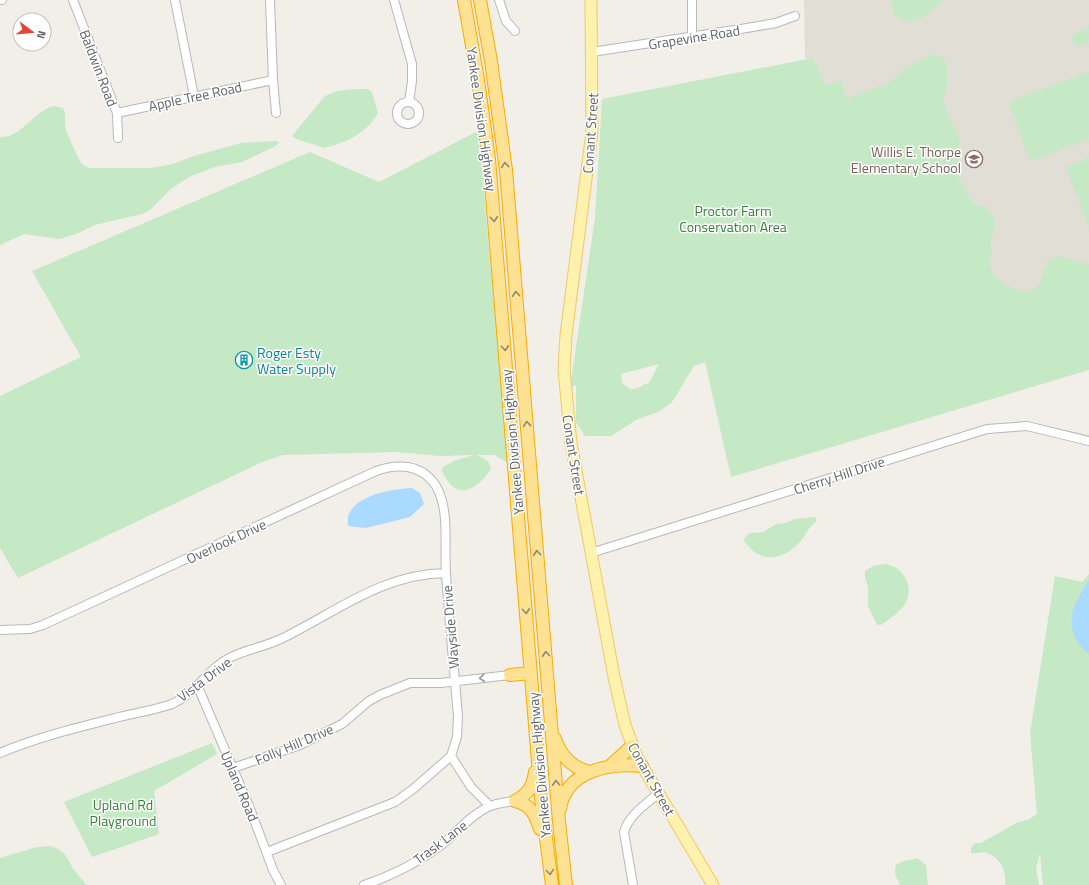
<svg xmlns="http://www.w3.org/2000/svg" width="1089" height="885" viewBox="0 0 1089 885" font-family="'Titillium Web',sans-serif">
	<style>
		.education { fill: #e1ded6 }
		.green { fill: #c5e8c5; fill-rule: evenodd }
		.water { fill: #aadaff }
		.lines { fill: none; stroke-linecap: round; stroke-linejoin: round }
		.minor-casing { stroke: #b5b8bc; stroke-width: 10 }
		.major-casing { stroke: #f2c960; stroke-width: 13 }
		.highway-casing { stroke: #f9ab00; stroke-width: 14 }
		.minor { stroke: #fff; stroke-width: 8 }
		.major { stroke: #fff2af; stroke-width: 11 }
		.highway { stroke: #fde293; stroke-width: 12 }
		.oneway { stroke: #8e8975 }
		.oneway2 { stroke: #979a9d }
		.labels { text-anchor: middle; dominant-baseline: central; stroke-width: 3; stroke-linejoin: round; paint-order: stroke }
		.street-label { font-size: 14px; fill: #5f6368; stroke: #fff }
		.education-label { font-size: 14px; fill: #785e54; stroke: #fff; text-anchor: end }
		.park-label { font-size: 14px; fill: #348238; stroke: #fff }
		.culture-label { font-size: 14px; fill: #0d838f; stroke: #fff; text-anchor: start }
	</style>
	<rect width="100%" height="100%" fill="#f1efe8"/>
	<!-- education -->
	<path class="education" d="M804 0H1089V275L1024 301 955 266 930 243 863 173 842 81 826 85 813 58 805 59Z"/>
	<!-- green -->
	<path class="green" d="M891 0H943C930 13 912 29 894 16Z
		M1089 26V41L1077 48 1071 37Z
		M931 55 941 57 947 63V88L943 101 948 116 959 136 958 177 974 205 986 207 994 218 995 226 990 243 992 252 989 260 992 273 1005 285 1025 293C1045 286 1041 276 1048 260 1051 259 1054 257 1058 257 1062 256 1086 263 1089 265V370L731 477 705 362 694 366 672 402 660 411 636 420 611 436H585L576 422V385L570 387 595 218 602 99 813 58 826 85 842 81 846 99 887 84 908 67ZM659 364 649 383C642 384 639 390 630 389L622 383 621 374Z
		M1089 72V139L1030 161 1008 102Z
		M355 89H368L372 92 378 113C367 133 345 143 324 148 315 144 297 141 292 136L325 96 337 91Z
		M54 106 63 108C67 115 64 123 66 130 68 135 79 161 82 164 84 166 88 167 90 168H152L173 164 194 156 241 143 276 141 279 143 274 147 242 162 215 167 191 176 172 188 150 210 142 214 95 225 76 234 59 239 24 234 0 245V137C22 138 33 111 54 106Z
		M480 130C486 242 500 352 510 464L494 455H476C483 458 489 459 491 468 487 476 483 480 476 485 459 497 450 487 442 471L443 467 454 461 474 455 441 456 396 452 283 455 260 463 18 578 0 548V396L81 357 32 271 310 152 379 182Z
		M1089 158V228L1066 167Z
		M816 517V522C808 527 806 535 800 542 781 562 759 564 743 539L750 533 763 532 776 524 786 523 795 519Z
		M885 564C904 567 915 587 905 604 899 613 889 619 881 625H877L868 606V587L865 577V571L873 566Z
		M1089 574V885H1043L1040 853 1036 868 1039 885H1005C1007 870 999 856 984 852 979 852 976 854 971 853V847L975 843H981L1018 822 1028 820 1037 814 1030 733 1055 576 1082 582Z
		M212 743 217 754 154 791 159 834 92 857 64 802Z
		M50 846C67 851 66 857 74 870 78 875 83 880 86 885H0V858L37 847Z
		M917 858 926 865 928 885H900C899 881 897 880 896 876 890 859 909 862 917 858Z"/>
	<!-- water -->
	<path class="water" d="M412 488 420 493 424 504 410 517 366 528 348 526C348 523 347 517 349 514 358 494 393 489 412 488Z
		M1089 580V654C1060 631 1072 605 1089 580Z"/>
	<g class="lines">
		<defs>
			<path id="minor" d="M0 0H2
				M73 0 117 113 118 138
				M175 0 194 96
				M270 0 273 80 276 113
				M394 0 412 64V81L409 102
				M499 0 506 21 515 31
				M692 0V36
				M592 52 741 29 776 23 795 16
				M397 113a11 11 0 1 1 22 0a11 11 0 1 1-22 0Z
				M117 113 273 80
				M591 553 987 429 1027 426 1089 441
				M0 630 30 629 43 625 376 471C398 463 422 464 436 486 450 510 444 545 446 573 449 620 454 668 458 716L457 737 451 756 471 787 490 806
				M198 687 249 806 273 870 281 885
				M0 753C38 737 79 727 119 717 136 713 155 710 172 704 196 694 208 668 231 657 248 649 268 646 285 637 339 610 383 574 446 573
				M233 768 300 745 342 724 369 701 380 695 410 683H441L510 675
				M267 852 395 802 412 790 451 756
				M364 885C391 876 417 863 440 846 457 833 469 816 488 807 496 803 506 802 515 801
				M633 885 624 832C629 815 646 804 659 793"/>
			<path id="major" d="M591 0 592 132 566 335 564 370 571 443 614 677 625 725 637 757 713 885"/>
			<path id="highway" d="M464 0 478 80 489 159 541 799 552 885
				M480 0 491 61 506 170 559 822 566 885
				M510 675 531 673
				M555 739C561 756 572 768 590 772
				M610 766 632 746
				M515 801C531 805 535 814 540 829
				M515 801C528 794 533 787 535 772
				M560 809C566 770 610 763 642 766"/>
		</defs>
		<!-- minor casing -->
		<use href="#minor" class="minor-casing"/>
		<!-- major casing -->
		<use href="#major" class="major-casing"/>
		<!-- highway casing -->
		<use href="#highway" class="highway-casing"/>
		<!-- minor -->
		<use href="#minor" class="minor"/>
		<!-- major -->
		<use href="#major" class="major"/>
		<!-- highway -->
		<use href="#highway" class="highway"/>
	</g>
	<!-- one-way arrows -->
	<defs><path id="oneway-chevron" d="M-2-3.5L2.5 0L-2 3.5" fill="none" stroke-width="1.6" stroke-linecap="round" stroke-linejoin="round"/></defs>
	<g class="oneway">
		<use href="#oneway-chevron" transform="translate(505 165) rotate(-96)"/>
		<use href="#oneway-chevron" transform="translate(494 219) rotate(85)"/>
		<use href="#oneway-chevron" transform="translate(516 294) rotate(-95)"/>
		<use href="#oneway-chevron" transform="translate(505 348) rotate(85)"/>
		<use href="#oneway-chevron" transform="translate(527 424) rotate(-95)"/>
		<use href="#oneway-chevron" transform="translate(537 553) rotate(-95)"/>
		<use href="#oneway-chevron" transform="translate(526 611) rotate(85)"/>
		<use href="#oneway-chevron" transform="translate(546 654) rotate(-94)"/>
		<use href="#oneway-chevron" transform="translate(556 783) rotate(-94)"/>
		<use href="#oneway-chevron" transform="translate(550 872) rotate(82)"/>
	</g>
	<use class="oneway2" href="#oneway-chevron" transform="translate(482 678) rotate(174)"/>
	<!-- icons -->
	<defs>
		<symbol id="school-ring" viewBox="-11 -11 22 22"><circle r="9.5" fill="#fff" stroke="#8d6e63" stroke-width="1.5"/><path d="M0-5L7-2L0 1L-7-2ZM-4 1L0 2.5L4 1V4Q0 6-4 4Z" fill="#8d6e63"/></symbol>
		<symbol id="building-ring" viewBox="-11 -11 22 22"><circle r="9.5" fill="#fff" stroke="#0f9aa8" stroke-width="1.5"/><path d="M-4-6H4V6H1V3H-1V6H-4ZM-2.5-4.3h1.7v1.8h-1.7ZM.8-4.3h1.7v1.8H.8ZM-2.5-1h1.7V.8h-1.7ZM.8-1h1.7V.8H.8Z" fill="#0f9aa8"/></symbol>
	</defs>
	<g fill-rule="evenodd">
		<use href="#school-ring" x="964" y="149" width="20" height="20"/>
		<use href="#building-ring" x="234" y="350" width="20" height="20"/>
	</g>
	<g class="labels">
		<!-- street labels -->
		<g class="street-label">
			<text transform="translate(694 37) rotate(-9)">Grapevine Road</text>
			<text transform="translate(99 68) rotate(69)">Baldwin Road</text>
			<text transform="translate(195 96) rotate(-12)">Apple Tree Road</text>
			<text transform="translate(482 119) rotate(82)">Yankee Division Highway</text>
			<text transform="translate(590 133) rotate(-86)">Conant Street</text>
			<text transform="translate(512 442) rotate(-95)">Yankee Division Highway</text>
			<text transform="translate(574 455) rotate(81)">Conant Street</text>
			<text transform="translate(839 475) rotate(-18)">Cherry Hill Drive</text>
			<text transform="translate(226 541) rotate(-25)">Overlook Drive</text>
			<text transform="translate(450 627) rotate(-95)">Wayside Drive</text>
			<text transform="translate(204 679) rotate(-37)">Vista Drive</text>
			<text transform="translate(294 744) rotate(-23)">Folly Hill Drive</text>
			<text transform="translate(539 765) rotate(-95)">Yankee Division Highway</text>
			<text transform="translate(652 779) rotate(61)">Conant Street</text>
			<text transform="translate(240 786) rotate(67)">Upland Road</text>
			<text transform="translate(440 842) rotate(-37)">Trask Lane</text>
		</g>
		<!-- education labels -->
		<g class="education-label">
			<text x="961" y="151">Willis E. Thorpe<tspan x="961" dy="16">Elementary School</tspan></text>
		</g>
		<!-- park labels -->
		<g class="park-label">
			<text x="733" y="210">Proctor Farm<tspan x="733" dy="16">Conservation Area</tspan></text>
			<text x="123" y="804">Upland Rd<tspan x="123" dy="16">Playground</tspan></text>
		</g>
		<!-- culture labels -->
		<g class="culture-label">
			<text x="257" y="352">Roger Esty<tspan x="257" dy="16">Water Supply</tspan></text>
		</g>
	</g>
	<!-- north arrow -->
	<g transform="translate(32 32) rotate(106)"><circle r="19" fill="#ffffff" stroke="#bfc1c3"/>
	<path d="M0-3L7 15L0 10L-7 15Z" fill="#ea4335"/>
	<text y="-6" font-size="11" font-weight="bold" text-anchor="middle" fill="#5f6368">N</text>
	</g>
</svg>
